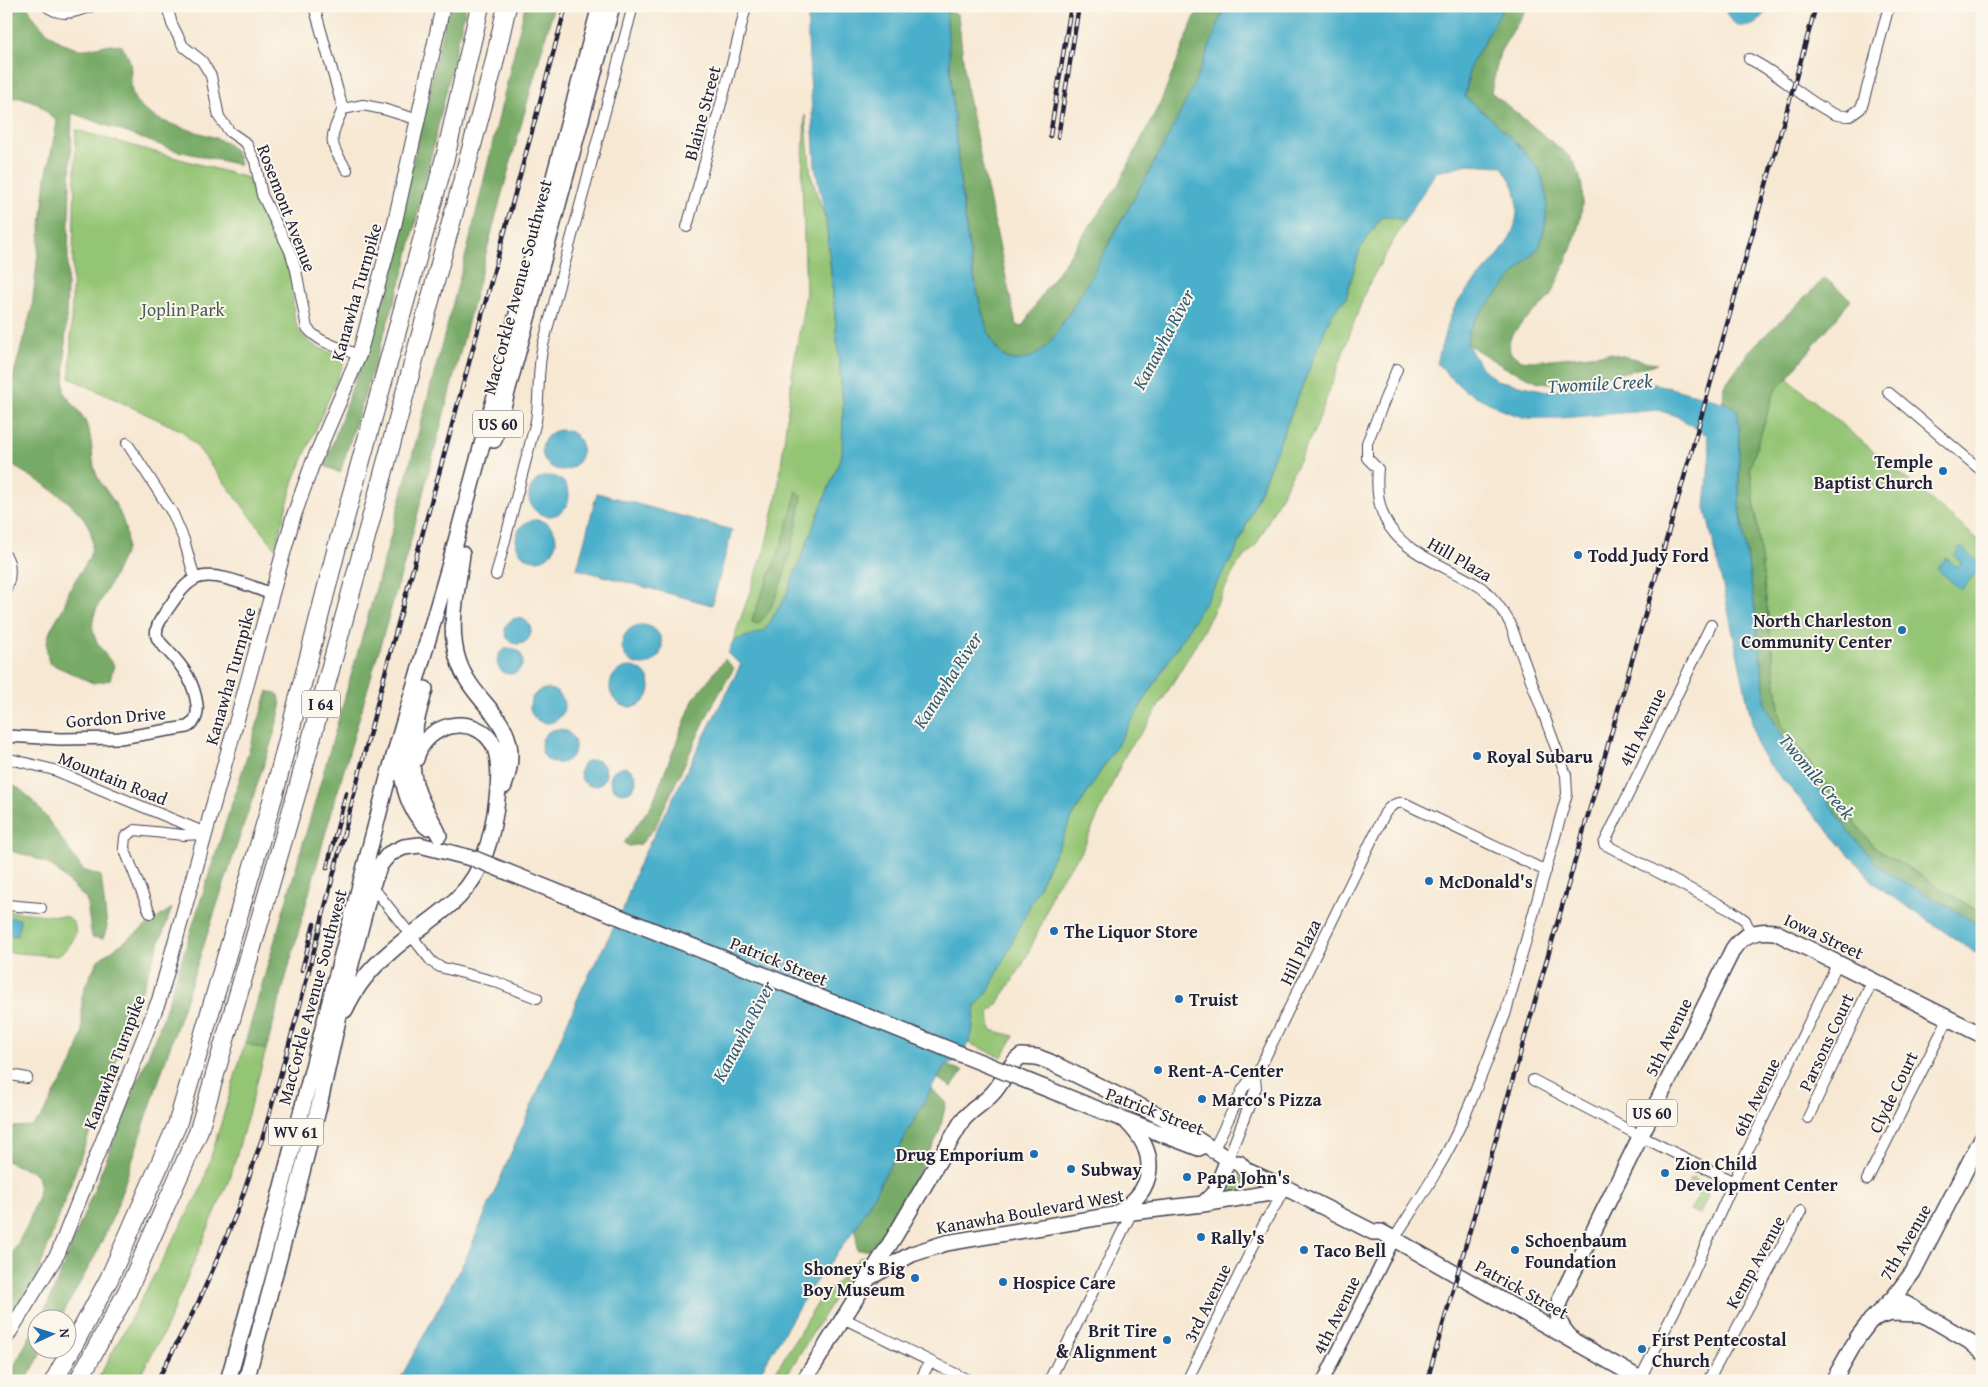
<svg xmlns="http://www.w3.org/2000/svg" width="1988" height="1387" viewBox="0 0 1988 1387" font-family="'Gentium Book Plus',serif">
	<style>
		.green { fill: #94c575; stroke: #5b7458 }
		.forest { fill: #7a6; stroke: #4c6650 }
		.water { fill: #4aafca; stroke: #366882 }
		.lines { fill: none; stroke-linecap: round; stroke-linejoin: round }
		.minor-casing { stroke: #424052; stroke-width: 12 }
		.tertiary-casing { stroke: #424052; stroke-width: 14 }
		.secondary-casing { stroke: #424052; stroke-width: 16 }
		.primary-casing { stroke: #424052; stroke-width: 18 }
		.motorway-casing { stroke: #424052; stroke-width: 20 }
		.minor { stroke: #fff; stroke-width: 10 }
		.tertiary { stroke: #fff; stroke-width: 11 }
		.secondary { stroke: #fff; stroke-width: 14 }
		.primary { stroke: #fff; stroke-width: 15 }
		.motorway { stroke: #fff; stroke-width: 18 }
		.rail-casing { stroke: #22223b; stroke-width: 4.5 }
		.rail { stroke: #fbf7ec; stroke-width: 2.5; stroke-dasharray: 8; stroke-linecap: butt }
		.primary-bridge-casing { stroke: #424052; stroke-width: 18; stroke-linecap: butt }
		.primary-bridge { stroke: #fff; stroke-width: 15 }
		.poi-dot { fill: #1f6fb2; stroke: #fbf7ec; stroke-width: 2 }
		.labels { text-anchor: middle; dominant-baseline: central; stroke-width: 4; stroke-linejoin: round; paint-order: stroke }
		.shield { fill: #fbf7ec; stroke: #636270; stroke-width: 1 }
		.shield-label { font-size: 16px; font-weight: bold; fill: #22223b }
		.street-label { font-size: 18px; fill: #22223b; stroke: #fbf7ec }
		.park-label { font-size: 18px; fill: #4a5b4f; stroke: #fbf7ec }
		.poi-label { font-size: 18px; font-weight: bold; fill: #22223b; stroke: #fbf7ec; text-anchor: start }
		.water-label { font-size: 19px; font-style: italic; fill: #325a74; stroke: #fbf7ec }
	</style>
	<rect width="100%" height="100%" fill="#fbf7ec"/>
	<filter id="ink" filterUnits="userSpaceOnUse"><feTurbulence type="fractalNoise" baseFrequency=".02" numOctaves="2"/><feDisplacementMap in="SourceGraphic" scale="10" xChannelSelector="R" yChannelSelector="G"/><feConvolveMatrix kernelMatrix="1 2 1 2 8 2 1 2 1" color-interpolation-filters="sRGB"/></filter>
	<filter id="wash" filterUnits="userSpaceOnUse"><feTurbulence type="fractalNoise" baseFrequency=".0096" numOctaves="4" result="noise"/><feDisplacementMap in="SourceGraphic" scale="20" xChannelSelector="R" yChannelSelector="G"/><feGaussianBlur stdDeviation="1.12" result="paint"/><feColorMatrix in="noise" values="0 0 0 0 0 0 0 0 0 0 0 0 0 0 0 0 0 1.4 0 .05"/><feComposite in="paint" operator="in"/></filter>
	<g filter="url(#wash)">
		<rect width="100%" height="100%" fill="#f7e8d3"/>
		<!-- green -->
		<path class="green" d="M805 115 811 176 826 221 843 405V454L785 598 764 631 733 641 765 548 778 491 793 368 806 293 802 179Z
			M76 130 248 178 257 203 291 273C295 295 288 325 307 340 315 348 336 354 346 358L294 480 275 548 198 448 182 431 70 378Z
			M1382 216 1405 220 1367 287 1316 427 1256 545 1237 565 1198 641 1146 727 1127 751 1081 853 1053 889 1043 921 1023 964 996 1006 989 1013 991 1030 1014 1036 1002 1057 968 1043 972 1034 975 1007 989 990 1073 816 1235 553 1331 315 1346 298 1360 249Z
			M1787 378 1982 543V914L1873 846 1781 724 1750 467 1775 389Z
			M6 911 68 917C84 929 71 948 57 956L6 952Z
			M245 1043 266 1050 231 1175 164 1332 137 1381H97L202 1187Z
			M1229 1175H1234L1243 1178 1245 1186 1241 1192 1227 1194 1224 1189Z
			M1694 1178 1703 1185 1708 1195 1700 1214 1690 1210 1698 1197 1697 1194 1691 1190 1690 1180Z
			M872 1255 833 1300 783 1381H770L819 1301 859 1258Z"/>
		<!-- forest -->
		<path class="forest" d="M6 6H28C33 23 62 48 80 49 90 50 97 46 106 45 111 44 117 45 122 46 124 50 128 55 129 59 134 76 126 92 140 106 163 131 222 131 235 151 238 154 239 161 240 165L174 150 72 113 64 393C73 404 85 416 89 431 93 446 91 462 97 476 101 485 109 493 114 502 122 514 129 535 126 549 124 555 120 562 118 567 99 612 74 621 114 665L110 680 93 683 49 663C43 639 50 630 62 610 66 604 67 593 72 586 79 572 91 561 92 545 96 509 33 478 6 462V402L32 308 46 178 57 122C39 104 33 96 6 98Z
			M448 6H466L405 268 340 473 325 466 380 307Z
			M525 6H554L498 208 409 547 325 835 266 1050 245 1043 317 795 388 546 469 243Z
			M1199 6H1225C1211 43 1197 81 1180 116 1159 156 1136 194 1114 233 1099 262 1084 291 1065 319 1059 329 1053 340 1045 348 1035 358 1018 364 1005 357 965 336 950 62 946 10L958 15 967 93 1016 325 1022 327 1045 290 1117 187 1162 99Z
			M1504 6H1528L1500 52 1491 92 1569 156C1595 188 1578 235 1563 268 1559 277 1555 288 1550 296 1540 310 1514 325 1509 342 1509 345 1510 350 1510 353L1521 360 1533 361 1610 353 1657 364 1612 375 1550 383 1539 382 1504 367 1467 344 1468 332 1477 317 1540 245 1546 221 1547 197 1540 171 1522 149 1495 122 1465 97 1470 67Z
			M1825 278 1851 300 1787 378 1775 390 1750 467 1781 724 1873 846 1982 914V928L1956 911 1883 870 1852 836 1777 728 1766 705 1755 609 1739 503V426L1737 410 1723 402 1724 386 1750 350Z
			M797 491 802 496C798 523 781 610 757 624L752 622 753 616 782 544Z
			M725 659 734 668 710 710 655 827 641 844 629 846 624 843 652 804 694 698Z
			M268 691 279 695 281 707 274 734 115 1212 96 1254 60 1319H39L48 1304 162 1021Z
			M6 782 20 789 30 798 46 817 83 870 101 876 107 927 103 939 92 937 86 899 52 866 30 856 6 850Z
			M172 908 34 1284 6 1330V1265L28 1224 38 1196 40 1183 35 1173 6 1161V1127L31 1126 41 1118 47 1107 74 1060 82 1034V997L86 984 98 960Z
			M945 1065 963 1071 952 1087 937 1078Z
			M931 1089 946 1102 939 1134 885 1235 868 1250H857L856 1228Z
			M37 1323 38 1350H43L26 1381H6Z"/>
		<!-- water -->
		<path class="water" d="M808 6H946C950 63 964 327 1003 356 1015 365 1034 358 1043 349 1051 343 1057 332 1062 324 1079 298 1094 272 1108 245 1131 202 1157 160 1179 116 1197 81 1211 43 1225 6H1504L1470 67 1465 97 1495 122 1522 149 1540 171 1547 197 1546 221 1540 245 1477 317 1468 332 1467 344 1480 366 1496 380 1547 391 1644 381 1726 403 1737 410 1739 426V503L1755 609 1766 705 1777 728 1852 836 1883 870 1956 911 1982 928V957L1877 886 1768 763 1757 746 1717 558 1705 507 1710 451 1707 435 1676 416 1658 410 1561 418H1527L1507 412 1464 390 1437 364C1441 347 1449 315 1458 302 1483 266 1528 242 1515 190 1513 182 1506 174 1502 166L1468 164 1436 172 1405 220 1382 216 1360 249 1346 298 1331 315 1235 553 1073 816 989 990 975 1007 972 1034 960 1060 945 1066 931 1089 856 1228 808 1292 755 1381H399L467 1256 583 986 623 910 637 868 741 664 728 654 733 641 764 631 785 598 842 454 843 405 829 249 826 221 815 166 808 39Z
			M1725 6H1766C1763 33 1727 33 1725 6Z
			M542 450a20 20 0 1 1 40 0a20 20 0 1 1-40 0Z
			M529 496a20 20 0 1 1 40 0a20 20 0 1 1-40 0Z
			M597 493 732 530 712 605 577 569Z
			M516 540a20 20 0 1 1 40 0a20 20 0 1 1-40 0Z
			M1961 547 1982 566 1961 590 1937 569 1946 558 1957 567 1962 562 1954 556Z
			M505 631a13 13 0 1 1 26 0a13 13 0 1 1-26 0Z
			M622 645a20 20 0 1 1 40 0a20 20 0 1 1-40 0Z
			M497 661a13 13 0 1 1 26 0a13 13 0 1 1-26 0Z
			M610 687a20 20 0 1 1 40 0a20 20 0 1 1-40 0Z
			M530 706a17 17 0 1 1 34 0a17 17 0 1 1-34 0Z
			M541 746a17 17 0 1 1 34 0a17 17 0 1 1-34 0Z
			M580 773a13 13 0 1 1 26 0a13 13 0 1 1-26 0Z
			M610 780a13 13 0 1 1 26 0a13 13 0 1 1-26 0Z
			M6 917 20 919 18 936 6 935Z"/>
	</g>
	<g filter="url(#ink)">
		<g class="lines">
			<defs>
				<path id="minor" d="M46 6C62 18 75 12 92 6
					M167 6 172 24 183 46 202 61 211 76 219 117 230 132 246 143 255 161 262 195 290 251 296 270 307 328C319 343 341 348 359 355
					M314 6 343 109
					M1749 59C1780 73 1803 100 1834 114 1839 116 1845 116 1850 116L1860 109 1863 103 1889 6
					M343 109 363 105 383 109 419 120
					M343 109C329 140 328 141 347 170
					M687 227 733 60 746 6
					M1888 392 1982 471
					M127 443 173 514 184 540 195 579
					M6 556C12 564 10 581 6 589
					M496 575 536 421C540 395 537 370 543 345L633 6
					M1711 625 1604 844 1732 911 1745 920 1751 933
					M6 758 54 770 206 833
					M367 886 379 895 432 962 440 967 493 981 537 998
					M6 905 41 908
					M150 913 124 848 125 837 135 830 183 835 203 834
					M6 1074 27 1078
					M1255 1078 1385 813C1390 806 1395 802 1404 803L1546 871
					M1533 1080 1640 1136 1734 1182
					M1808 1118 1873 980
					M1212 1153 1243 1089 1249 1081 1255 1078 1256 1088 1228 1159
					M1867 1180 1948 1019
					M1394 1239C1408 1216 1424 1194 1437 1170 1466 1122 1484 1067 1505 1015L1567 794 1566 775 1510 623C1502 609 1494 598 1482 588 1429 555 1370 547 1378 469L1367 458V443L1397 369
					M843 1318 970 1381
					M920 1381 930 1361
					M1049 1381 1132 1212
					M1187 1381 1265 1222 1286 1188
					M1639 1381 1692 1276 1746 1154 1838 962
					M1708 1381 1801 1211"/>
				<path id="tertiary" d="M6 736 61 739 120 738 187 727C196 722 198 715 197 705 194 682 184 668 169 652 166 648 159 643 157 637 154 627 162 618 167 610 175 599 183 585 195 579 213 569 254 588 272 594
					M1323 1381 1394 1239"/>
				<path id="secondary" d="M6 1338 58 1253 159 1000 293 518 312 465 359 355 394 226 443 6"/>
				<path id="primary" d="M494 440 612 6
					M462 554C458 588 447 627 458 660 474 710 528 720 504 786
					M425 689C415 723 405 758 418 793 424 808 433 821 439 835
					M401 749C400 775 406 809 427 827
					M345 1010C355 988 370 969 389 953 425 920 468 905 485 854 494 829 505 769 494 746 476 711 424 723 416 759
					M1107 1113 1199 1148
					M1239 1163 1245 1170 1286 1188 1373 1232H1381L1394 1239 1644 1381
					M1203 1204 1215 1192 1228 1159
					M1117 1213C1156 1190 1159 1154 1128 1123
					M870 1277 912 1254 946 1243 1132 1212 1203 1204 1270 1193 1286 1188
					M1894 1297 1969 1341 1982 1352
					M1874 1319 1891 1313 1920 1314
					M1572 1339C1559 1326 1555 1316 1560 1299L1733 949C1743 934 1757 930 1775 932L1982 1035
					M228 1381 279 1198 390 770 449 567 600 6
					M246 1381 296 1195 319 1106 347 979 371 888 380 865 389 854 404 847 420 845 475 859
					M804 1381 896 1234 962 1121C970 1110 983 1104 992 1094 1003 1083 1008 1065 1021 1056L1037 1057 1050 1062 1162 1117 1228 1159
					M1833 1381 1858 1337 1871 1320 1894 1297 1913 1272 1982 1138"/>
				<path id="motorway" d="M54 1381 109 1279 177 1125 274 794 337 547 446 154 480 6
					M78 1381 127 1292 198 1133 297 792 493 68 507 6"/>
			</defs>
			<!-- minor casing -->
			<use href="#minor" class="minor-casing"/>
			<!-- tertiary casing -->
			<use href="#tertiary" class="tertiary-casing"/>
			<!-- secondary casing -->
			<use href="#secondary" class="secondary-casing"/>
			<!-- primary casing -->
			<use href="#primary" class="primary-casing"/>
			<!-- motorway casing -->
			<use href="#motorway" class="motorway-casing"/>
			<!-- minor -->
			<use href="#minor" class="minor"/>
			<!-- tertiary -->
			<use href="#tertiary" class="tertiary"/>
			<!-- secondary -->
			<use href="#secondary" class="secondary"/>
			<!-- primary -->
			<use href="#primary" class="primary"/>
			<!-- motorway -->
			<use href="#motorway" class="motorway"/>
			<defs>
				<path id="rail" d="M1050 136 1071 6
					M1058 137 1079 6
					M327 868 346 793
					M302 970 314 924
					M157 1381 199 1301 216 1262 238 1209 264 1133 300 1005 392 646 566 6
					M1427 1381 1693 446 1816 6"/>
			</defs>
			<!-- rail casing -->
			<use href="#rail" class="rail-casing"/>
			<!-- rail -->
			<use href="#rail" class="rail"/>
			<defs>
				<path id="primary-bridge" d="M475 859 1107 1113"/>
			</defs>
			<!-- primary-bridge casing -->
			<use href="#primary-bridge" class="primary-bridge-casing"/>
			<!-- primary-bridge -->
			<use href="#primary-bridge" class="primary-bridge"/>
		</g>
	</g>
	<!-- markers -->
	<g class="poi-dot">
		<circle cx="1943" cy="471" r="5"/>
		<circle cx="1578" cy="555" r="5"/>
		<circle cx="1902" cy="630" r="5"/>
		<circle cx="1477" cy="756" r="5"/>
		<circle cx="1429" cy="881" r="5"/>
		<circle cx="1054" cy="931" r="5"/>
		<circle cx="1179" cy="999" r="5"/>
		<circle cx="1158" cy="1070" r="5"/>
		<circle cx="1202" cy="1099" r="5"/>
		<circle cx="1034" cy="1154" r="5"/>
		<circle cx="1071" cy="1169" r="5"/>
		<circle cx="1665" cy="1173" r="5"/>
		<circle cx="1187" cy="1177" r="5"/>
		<circle cx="1201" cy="1237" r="5"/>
		<circle cx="1304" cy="1250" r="5"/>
		<circle cx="1515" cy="1250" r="5"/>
		<circle cx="915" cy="1278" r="5"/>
		<circle cx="1003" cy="1282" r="5"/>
		<circle cx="1167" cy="1340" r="5"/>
		<circle cx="1642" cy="1349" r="5"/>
	</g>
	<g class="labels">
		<!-- shield labels -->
		<g class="shield">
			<rect x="473" y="410.5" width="50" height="27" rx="4"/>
			<rect x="302" y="690.5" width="38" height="27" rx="4"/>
			<rect x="1627" y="1099.5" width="50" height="27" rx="4"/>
			<rect x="268.5" y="1118.5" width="55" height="27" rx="4"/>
		</g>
		<g class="shield-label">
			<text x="498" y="424">US 60</text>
			<text x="321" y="704">I 64</text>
			<text x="1652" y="1113">US 60</text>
			<text x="296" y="1132">WV 61</text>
		</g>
		<!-- street labels -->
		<g class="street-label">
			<text transform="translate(702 113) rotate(-75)">Blaine Street</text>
			<text transform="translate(287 208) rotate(69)">Rosemont Avenue</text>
			<text transform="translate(517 287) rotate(-75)">MacCorkle Avenue Southwest</text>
			<text transform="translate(356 292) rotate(-74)">Kanawha Turnpike</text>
			<text transform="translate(1460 559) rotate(30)">Hill Plaza</text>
			<text transform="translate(230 676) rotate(-74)">Kanawha Turnpike</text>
			<text transform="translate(116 717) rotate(-5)">Gordon Drive</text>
			<text transform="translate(1642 727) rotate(-64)">4th Avenue</text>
			<text transform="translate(113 778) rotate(22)">Mountain Road</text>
			<text transform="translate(1824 936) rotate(25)">Iowa Street</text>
			<text transform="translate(1300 952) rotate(-64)">Hill Plaza</text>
			<text transform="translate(779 961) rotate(22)">Patrick Street</text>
			<text transform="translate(312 997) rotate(-75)">MacCorkle Avenue Southwest</text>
			<text transform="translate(1668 1037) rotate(-64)">5th Avenue</text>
			<text transform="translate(1826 1042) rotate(-65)">Parsons Court</text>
			<text transform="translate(114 1062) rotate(-69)">Kanawha Turnpike</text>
			<text transform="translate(1893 1092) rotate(-64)">Clyde Court</text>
			<text transform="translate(1756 1097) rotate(-64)">6th Avenue</text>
			<text transform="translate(1155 1111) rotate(21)">Patrick Street</text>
			<text transform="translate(1030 1211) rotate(-10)">Kanawha Boulevard West</text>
			<text transform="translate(1905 1242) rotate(-60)">7th Avenue</text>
			<text transform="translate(1755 1262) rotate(-61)">Kemp Avenue</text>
			<text transform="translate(1522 1289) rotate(29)">Patrick Street</text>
			<text transform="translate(1207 1303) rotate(-64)">3rd Avenue</text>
			<text transform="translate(1336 1315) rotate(-64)">4th Avenue</text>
		</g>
		<!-- park labels -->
		<g class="park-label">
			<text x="183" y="309">Joplin Park</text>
		</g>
		<!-- poi labels -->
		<g class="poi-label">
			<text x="1933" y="461" text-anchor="end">Temple<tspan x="1933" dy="21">Baptist Church</tspan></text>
			<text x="1588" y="555">Todd Judy Ford</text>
			<text x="1892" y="620" text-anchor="end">North Charleston<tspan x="1892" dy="21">Community Center</tspan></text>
			<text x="1487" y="756">Royal Subaru</text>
			<text x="1439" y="881">McDonald's</text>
			<text x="1064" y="931">The Liquor Store</text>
			<text x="1189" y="999">Truist</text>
			<text x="1168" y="1070">Rent-A-Center</text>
			<text x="1212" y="1099">Marco's Pizza</text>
			<text x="1024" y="1154" text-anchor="end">Drug Emporium</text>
			<text x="1675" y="1163">Zion Child<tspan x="1675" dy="21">Development Center</tspan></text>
			<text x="1081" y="1169">Subway</text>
			<text x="1197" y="1177">Papa John's</text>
			<text x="1211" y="1237">Rally's</text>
			<text x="1525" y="1240">Schoenbaum<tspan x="1525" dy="21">Foundation</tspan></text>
			<text x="1314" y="1250">Taco Bell</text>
			<text x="905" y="1268" text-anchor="end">Shoney's Big<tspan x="905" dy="21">Boy Museum</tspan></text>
			<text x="1013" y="1282">Hospice Care</text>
			<text x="1157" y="1330" text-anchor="end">Brit Tire<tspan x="1157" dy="21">&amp; Alignment</tspan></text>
			<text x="1652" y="1339">First Pentecostal<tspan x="1652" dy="21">Church</tspan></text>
		</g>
		<!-- water labels -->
		<g class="water-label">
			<text transform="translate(1163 339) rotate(-62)">Kanawha River</text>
			<text transform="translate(1600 383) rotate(-3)">Twomile Creek</text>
			<text transform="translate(947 680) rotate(-57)">Kanawha River</text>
			<text transform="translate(1817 776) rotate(50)">Twomile Creek</text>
			<text transform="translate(743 1031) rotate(-62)">Kanawha River</text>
		</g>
	</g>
	<!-- margin -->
	<rect width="1988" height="1387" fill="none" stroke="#fbf7ec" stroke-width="25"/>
	<!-- north arrow -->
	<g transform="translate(52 1334) rotate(86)"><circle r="24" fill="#fbf7ec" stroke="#a4a2a5"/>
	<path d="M0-4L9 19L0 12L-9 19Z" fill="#1f6fb2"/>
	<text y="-8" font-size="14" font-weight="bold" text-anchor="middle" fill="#22223b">N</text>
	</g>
</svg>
